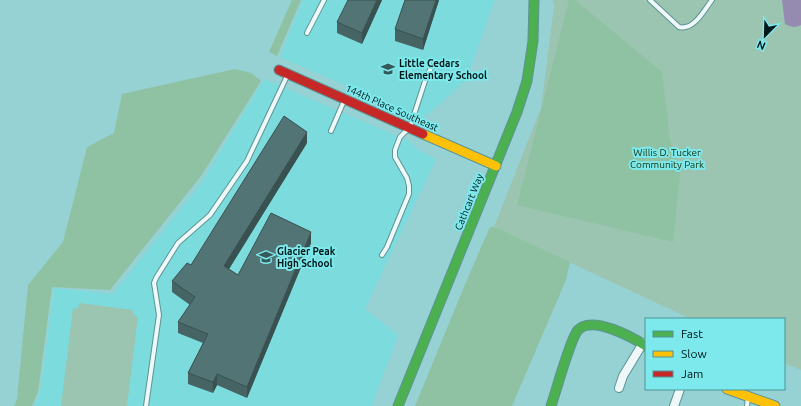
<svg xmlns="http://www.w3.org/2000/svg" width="801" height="406" viewBox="0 0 801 406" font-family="Ubuntu,sans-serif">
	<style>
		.built { fill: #7cdbdd }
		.green { fill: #9bc4b1 }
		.forest { fill: #8fc2a3 }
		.water { fill: #958ab0 }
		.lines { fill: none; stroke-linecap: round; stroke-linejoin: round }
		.lane-casing { stroke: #5d9495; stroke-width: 6 }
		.street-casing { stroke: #5d9495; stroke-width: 10 }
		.fast-casing { stroke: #5d9495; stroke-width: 11 }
		.slow-casing { stroke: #5d9495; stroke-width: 11 }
		.jam-casing { stroke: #5d9495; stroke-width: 11 }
		.lane { stroke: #eff8f8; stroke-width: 4 }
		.street { stroke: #eff8f8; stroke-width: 8 }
		.fast { stroke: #4caf50; stroke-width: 9 }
		.slow { stroke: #ffc107; stroke-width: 9 }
		.jam { stroke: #c62828; stroke-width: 9 }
		.wall { fill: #476464 }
		.shaded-wall { fill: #395151 }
		.building { fill: #527474; stroke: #395151 }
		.labels { text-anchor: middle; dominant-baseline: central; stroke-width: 4; stroke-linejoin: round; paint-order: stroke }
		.poi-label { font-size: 10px; font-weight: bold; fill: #011718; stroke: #7de9ec; text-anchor: start }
		.street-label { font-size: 10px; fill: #011718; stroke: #7de9ec }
		.park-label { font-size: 10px; fill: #153109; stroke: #7de9ec }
	</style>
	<rect width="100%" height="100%" fill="#96d1d3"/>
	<!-- built -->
	<path class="built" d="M303 0H495L466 80 423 119 280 57Z
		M264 79 409 141 420 151 436 159 365 309 398 335 372 406H34L40 394 54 288 113 294 203 181Z"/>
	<!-- green -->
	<path class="green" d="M553 0H801V370L784 363V319H691L494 227 541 108 554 7Z
		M79 303 133 310V315L138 316 127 406H61L73 308 78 309Z"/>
	<!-- forest -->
	<path class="forest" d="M292 0H301L277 56 269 52Z
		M569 0H575L662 72 670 140 680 173 673 242 517 205Z
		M235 69 251 73 261 81 201 176 110 290 52 287 38 392 32 406H14L17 399 28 285 63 242 87 147 114 133 122 94Z
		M490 227H494L570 262 566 280 512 406H415L466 282Z"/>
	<!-- water -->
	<path class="water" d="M782 0H801V25C796 28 790 27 785 24Z"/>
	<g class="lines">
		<defs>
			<path id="lane" d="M650 0 679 27C694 31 704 10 712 0
				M307 33 324 0
				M331 131 344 101
				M382 255 387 247 409 194V186L407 178 395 157V150L400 137 410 127 426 78 432 66
				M146 406 159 315 154 283 156 278 178 243 210 215 247 161 288 74
				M747 406 748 398"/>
			<path id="street" d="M619 388 623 376 643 343
				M674 406 680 389"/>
			<path id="fast" d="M398 406 517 112 527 81 533 41 534 0
				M551 406C556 392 570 339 578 330 592 315 632 337 646 346"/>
			<path id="slow" d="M423 134 496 166
				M727 389 775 406"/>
			<path id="jam" d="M279 70 423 134"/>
		</defs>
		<!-- lane casing -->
		<use href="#lane" class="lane-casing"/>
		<!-- street casing -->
		<use href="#street" class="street-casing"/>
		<!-- fast casing -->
		<use href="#fast" class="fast-casing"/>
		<!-- slow casing -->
		<use href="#slow" class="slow-casing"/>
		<!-- jam casing -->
		<use href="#jam" class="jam-casing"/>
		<!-- lane -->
		<use href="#lane" class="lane"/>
		<!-- street -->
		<use href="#street" class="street"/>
		<!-- fast -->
		<use href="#fast" class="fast"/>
		<!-- slow -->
		<use href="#slow" class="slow"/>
		<!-- jam -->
		<use href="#jam" class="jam"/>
	</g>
	<!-- wall -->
	<path class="wall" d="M382 0 362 44 337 33V22Z
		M439 0 423 50 395 41V29Z
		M307 143 229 269 238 275 311 243 247 398 217 385 213 393 188 384V373L203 343 178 333V322L190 305 172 292V281L191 265Z"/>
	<!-- shaded-wall -->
	<path class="shaded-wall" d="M377 0H382L362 44V33Z
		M436 0H439L423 50V39Z
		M307 132V143L224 277V266Z
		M311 232V243L247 398V387Z
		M217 374V385L213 393V382Z"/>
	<!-- building -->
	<path class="building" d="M348 0H377L362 33 337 22Z
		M405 0H436L423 39 395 29Z
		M284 116 307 132 224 266 238 275 271 213 311 232 247 387 217 374 213 382 188 373 208 334 178 322 195 297 172 281 187 263 191 265Z"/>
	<!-- icons -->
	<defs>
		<symbol id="school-bare" viewBox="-9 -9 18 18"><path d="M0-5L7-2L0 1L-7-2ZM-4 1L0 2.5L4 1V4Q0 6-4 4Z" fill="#355859" stroke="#7de9ec" stroke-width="2.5" paint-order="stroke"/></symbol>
	</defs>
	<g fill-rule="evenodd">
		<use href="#school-bare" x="378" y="59" width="20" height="20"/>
		<use href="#school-bare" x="256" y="247" width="20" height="20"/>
	</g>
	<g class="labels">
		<!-- poi labels -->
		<g class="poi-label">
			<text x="399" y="63">Little Cedars<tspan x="399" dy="12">Elementary School</tspan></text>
			<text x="277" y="251">Glacier Peak<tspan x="277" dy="12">High School</tspan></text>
		</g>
		<!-- street labels -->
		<g class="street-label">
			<text transform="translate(392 108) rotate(24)">144th Place Southeast</text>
			<text transform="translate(469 202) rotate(-68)">Cathcart Way</text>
		</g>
		<!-- park labels -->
		<g class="park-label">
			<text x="667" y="152">Willis D. Tucker<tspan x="667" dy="12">Community Park</tspan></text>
		</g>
	</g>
	<!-- legend -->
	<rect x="645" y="318" width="140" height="72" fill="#7de9ec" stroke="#4b9597"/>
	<rect x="653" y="331" width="20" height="6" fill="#4caf50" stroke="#4b9597"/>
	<text x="681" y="338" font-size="12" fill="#011718">Fast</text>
	<rect x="653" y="351" width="20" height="6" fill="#ffc107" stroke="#4b9597"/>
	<text x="681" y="358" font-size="12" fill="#011718">Slow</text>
	<rect x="653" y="371" width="20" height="6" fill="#c62828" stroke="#4b9597"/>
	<text x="681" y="378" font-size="12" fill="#011718">Jam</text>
	<!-- north arrow -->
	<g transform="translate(765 36) rotate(203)" stroke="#7de9ec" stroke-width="3" paint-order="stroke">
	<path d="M0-3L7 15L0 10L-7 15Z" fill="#011718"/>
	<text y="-6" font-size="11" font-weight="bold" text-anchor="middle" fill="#011718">N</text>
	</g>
</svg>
